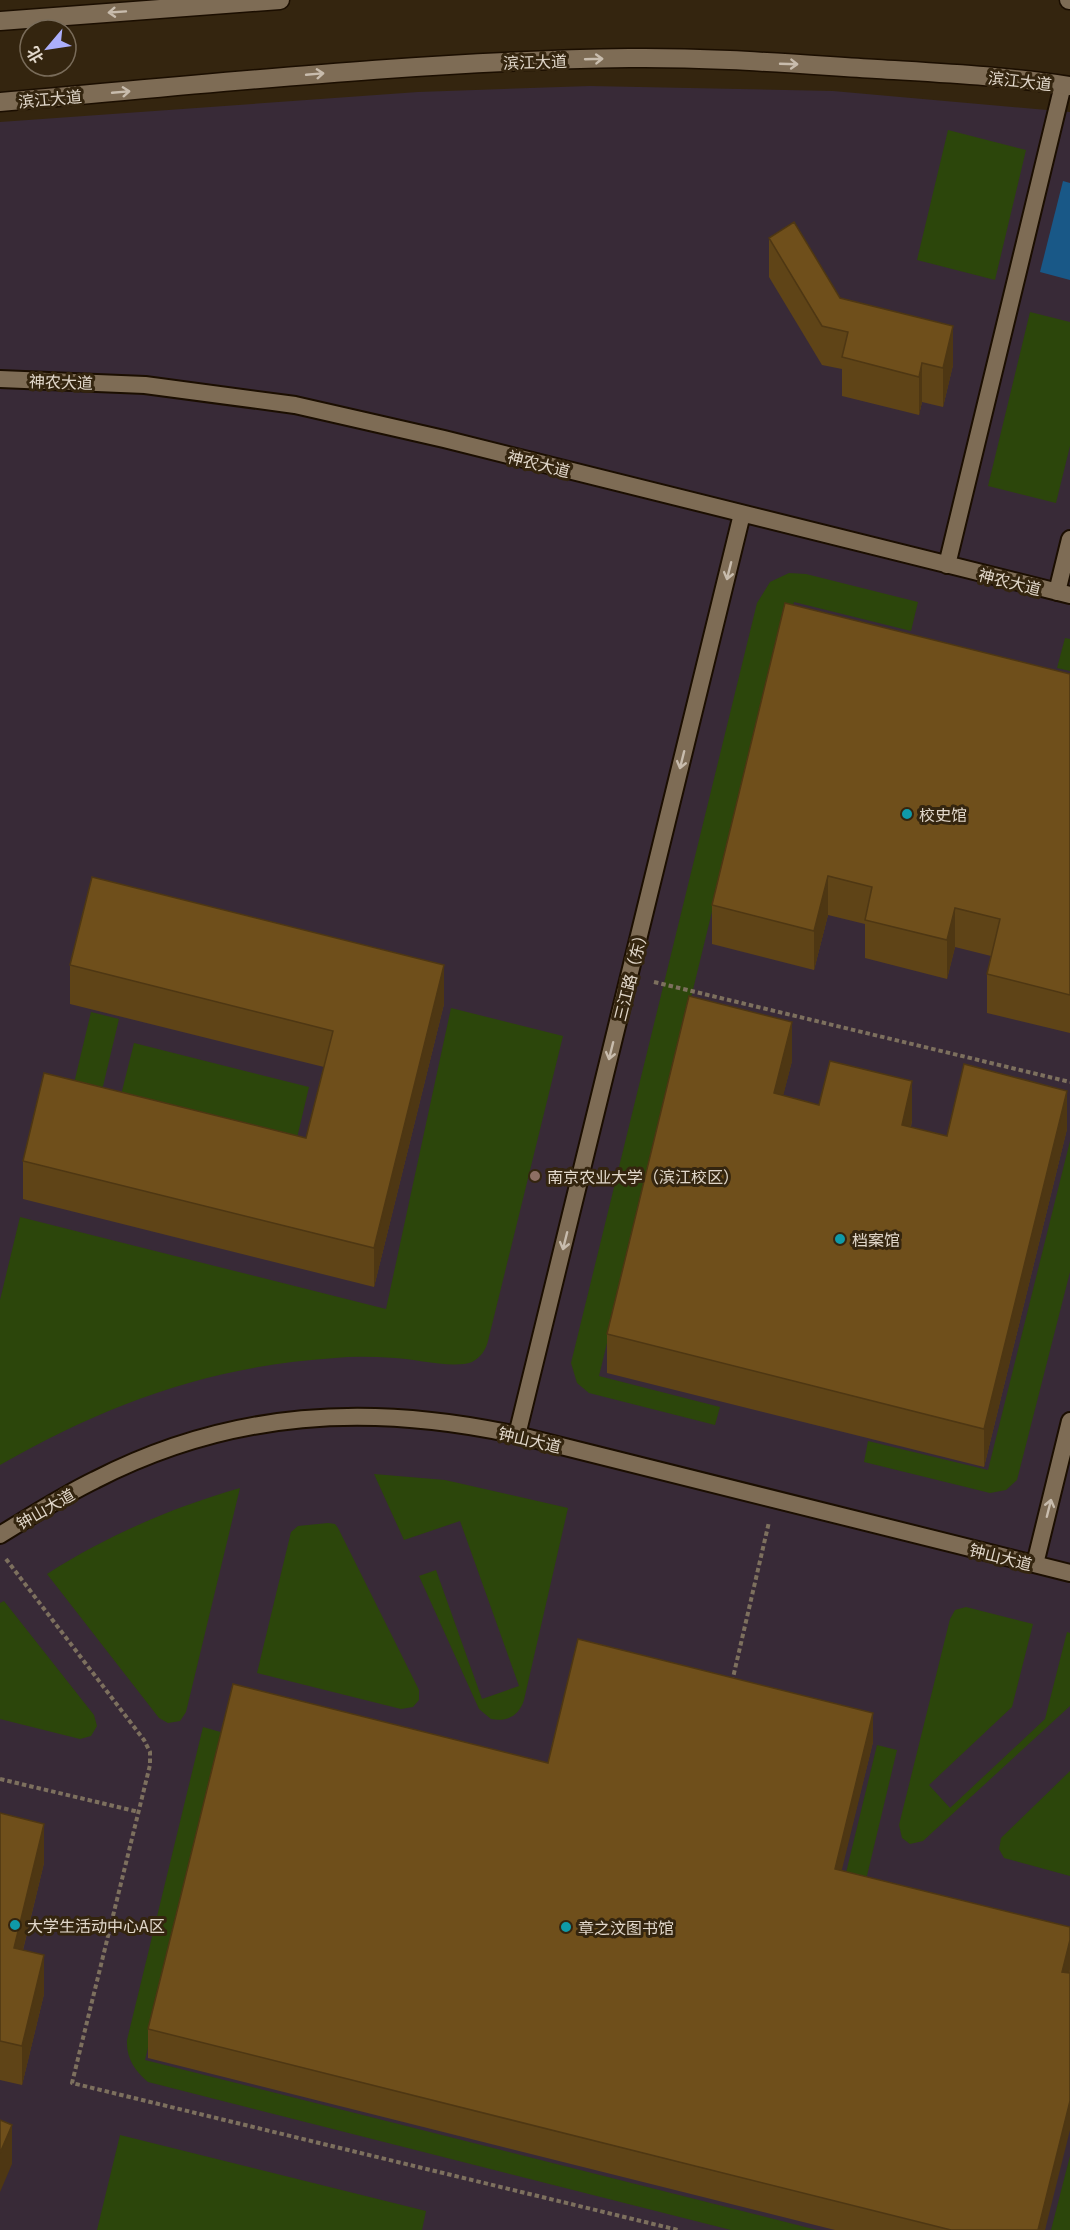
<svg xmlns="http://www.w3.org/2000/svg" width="1070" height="2230" viewBox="0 0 1070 2230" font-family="Georgia,'Noto Sans SC',serif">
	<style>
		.education { fill: #382a37 }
		.green { fill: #2c460b }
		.water { fill: #195887 }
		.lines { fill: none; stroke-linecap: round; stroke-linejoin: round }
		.lane-casing { stroke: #1b0e00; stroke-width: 20 }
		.secondary-casing { stroke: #1b0e00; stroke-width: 21 }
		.path { stroke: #7d705e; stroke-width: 4; stroke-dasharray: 4.5 3; stroke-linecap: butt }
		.lane { stroke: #7e6c55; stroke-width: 16 }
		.secondary { stroke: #7e6c55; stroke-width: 18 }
		.wall { fill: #5f4417 }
		.shaded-wall { fill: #4e3713 }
		.building { fill: #6f4f1b; stroke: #4e3713; stroke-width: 1.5 }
		.oneway { stroke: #c8bcad }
		.culture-dot { fill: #0f9aa8; stroke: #34250f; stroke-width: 2 }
		.education-dot { fill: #8d6e63; stroke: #34250f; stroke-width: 2 }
		.labels { text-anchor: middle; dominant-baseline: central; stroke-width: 6; stroke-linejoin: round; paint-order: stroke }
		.street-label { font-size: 16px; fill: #e1d7ca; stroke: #34250f }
		.poi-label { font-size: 16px; fill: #e1d7ca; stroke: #34250f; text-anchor: start }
	</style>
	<rect width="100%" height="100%" fill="#34250f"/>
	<!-- education -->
	<path class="education" d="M590 86 833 91 1070 112V2230H0V122L418 92Z"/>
	<!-- green -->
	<path class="green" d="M948 130 1026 150 995 280 917 260Z
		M1030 312 1070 322V446L1056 503 988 486Z
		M789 573 806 574 918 602 911 631 794 602 786 634 780 632 599 1376 720 1407 715 1425 589 1393 577 1383 571 1363 757 603 770 582Z
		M1065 638 1070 639V671L1057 668Z
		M451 1008 563 1036 488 1341C486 1350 480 1358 472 1362 453 1369 415 1359 395 1358 375 1357 355 1356 335 1358 211 1366 108 1403 0 1465V1300L20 1217 386 1309Z
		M91 1012 119 1019 94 1124 66 1117Z
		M134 1043 309 1087 293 1155 117 1111Z
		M1070 1141V1272L1017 1480 1006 1490 990 1493 864 1462 868 1441 988 1470Z
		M374 1474 445 1480 568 1508 524 1700C519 1716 507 1722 491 1719L479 1709 419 1576 436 1570 482 1699 519 1686 460 1521 404 1540Z
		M240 1488 186 1712 180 1721 168 1723 159 1718 47 1574C108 1535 171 1508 240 1488Z
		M328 1523 335 1524 338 1528 419 1690V1700L413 1707 401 1709 257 1673 291 1532 298 1526Z
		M4 1601 94 1715 97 1726 91 1736 80 1739 0 1719V1603Z
		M966 1607 1033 1624 1012 1707 929 1785 950 1808 1045 1719 1067 1632 1070 1633V1706L923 1841 910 1844 902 1838 899 1825 950 1619 955 1610Z
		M203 1727 224 1733 145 2060 817 2230H731L148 2082C135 2071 126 2058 127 2040Z
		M877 1745 897 1750 866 1880 844 1881Z
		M1070 1771V1876L1004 1858 999 1849 1001 1838Z
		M120 2135 426 2211 422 2230H97Z
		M1070 2156V2230H1051Z"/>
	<!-- water -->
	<path class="water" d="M1063 181 1070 183V280L1040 272Z"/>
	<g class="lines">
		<defs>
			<path id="lane" d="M0 379 145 385 295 405 444 439 1070 595
				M947 565 1063 85
				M1057 592 1070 539
				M517 1435 742 514
				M0 1535C31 1516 62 1496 95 1480 231 1410 370 1403 517 1435L1070 1573
				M1035 1564 1070 1421"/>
			<path id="secondary" d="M1069 0H1070
				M0 21 280 0
				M0 102C209 84 419 61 629 58 711 57 795 64 877 69 941 73 1006 76 1070 86"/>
		</defs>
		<!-- lane casing -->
		<use href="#lane" class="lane-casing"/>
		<!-- secondary casing -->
		<use href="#secondary" class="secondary-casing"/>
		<!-- path -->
		<path class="path" d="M654 982 1070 1082
			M6 1559 144 1740 150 1752V1765L72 2083 678 2230
			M732 1682 769 1522
			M0 1779 139 1812"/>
		<!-- lane -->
		<use href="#lane" class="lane"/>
		<!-- secondary -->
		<use href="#secondary" class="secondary"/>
	</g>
	<!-- wall -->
	<path class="wall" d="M769 238 840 298 953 365 943 407 922 402 919 415 842 396V369L822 365 769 277Z
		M1070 674V1033L987 1013V974L991 956 955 947 947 979 865 958V924L828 915 814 970 712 944V905Z
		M70 965 444 1004 374 1287 23 1199V1161L306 1138 324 1067 70 1004Z
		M792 1061 783 1095 819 1105 912 1120 911 1127 947 1136 1067 1129 984 1467 607 1373V1334Z
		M873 1742 841 1870 1070 1969 1045 2230H835L148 2058V2029L548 1763Z
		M0 1813 44 1863 23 1950 44 1994 22 2085 0 2080Z"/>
	<!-- shaded-wall -->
	<path class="shaded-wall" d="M953 326V365L943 407V368Z
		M922 363V402L919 415V377Z
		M828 876V915L814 970V931Z
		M955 908V947L947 979V940Z
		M444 965V1004L374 1287V1248Z
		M792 1022V1061L774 1132V1093Z
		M912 1081V1120L902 1164V1125Z
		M1067 1091V1129L984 1467V1429Z
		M873 1713V1742L835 1898V1869Z
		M44 1824V1863L14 1986V1948Z
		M1070 1940V1969L1062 2001V1972Z
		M44 1955V1994L22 2085V2046Z
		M1070 2101V2130L1045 2230H1038Z
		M12 2125V2164L0 2192V2153Z"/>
	<!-- building -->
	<path class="building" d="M794 222 840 298 953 326 943 368 922 363 919 377 842 357 848 332 822 326 769 238Z
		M785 603 1070 674V995L987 974 1000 919 955 908 947 940 865 920 872 887 828 876 814 931 712 905Z
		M92 877 444 965 374 1248 23 1161 44 1073 306 1138 333 1031 70 965Z
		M689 996 792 1022 774 1093 819 1105 830 1061 912 1081 902 1125 947 1136 964 1064 1067 1091 984 1429 607 1334Z
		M578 1639 873 1713 835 1869 1070 1927V1940L1062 1972 1070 1973V2101L1038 2230H951L148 2029 233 1684 548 1763Z
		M0 1813 44 1824 14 1948 44 1955 22 2046 0 2041Z
		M0 2120 12 2125 0 2153Z"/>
	<!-- one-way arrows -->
	<defs><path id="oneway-shaft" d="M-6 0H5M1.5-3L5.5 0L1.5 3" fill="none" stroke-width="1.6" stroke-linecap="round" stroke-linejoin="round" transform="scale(1.5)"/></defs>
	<g class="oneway">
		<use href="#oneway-shaft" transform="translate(117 12) rotate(176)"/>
		<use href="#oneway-shaft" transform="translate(594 59) rotate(-2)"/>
		<use href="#oneway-shaft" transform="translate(789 64) rotate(2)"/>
		<use href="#oneway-shaft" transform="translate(315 74) rotate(-5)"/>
		<use href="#oneway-shaft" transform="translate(121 92) rotate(-5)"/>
		<use href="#oneway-shaft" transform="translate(729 571) rotate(104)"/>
		<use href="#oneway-shaft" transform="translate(682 760) rotate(104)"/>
		<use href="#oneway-shaft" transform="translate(611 1051) rotate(104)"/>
		<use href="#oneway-shaft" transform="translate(565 1241) rotate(104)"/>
		<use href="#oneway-shaft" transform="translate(1049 1508) rotate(-76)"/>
	</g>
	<!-- markers -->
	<g class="culture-dot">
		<circle cx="907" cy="814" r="6"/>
		<circle cx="840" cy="1239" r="6"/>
		<circle cx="15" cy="1925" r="6"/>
		<circle cx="566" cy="1927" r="6"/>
	</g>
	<circle class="education-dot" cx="535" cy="1176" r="6"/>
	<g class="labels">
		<!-- street labels -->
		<g class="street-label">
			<text transform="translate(535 61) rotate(-2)">滨江大道</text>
			<text transform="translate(1020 80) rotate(6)">滨江大道</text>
			<text transform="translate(50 98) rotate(-5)">滨江大道</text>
			<text transform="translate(61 381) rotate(2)">神农大道</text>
			<text transform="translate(539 463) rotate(14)">神农大道</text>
			<text transform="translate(1010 581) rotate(14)">神农大道</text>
			<text transform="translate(630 974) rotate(-76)">三江路（东）</text>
			<text transform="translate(530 1439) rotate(13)">钟山大道</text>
			<text transform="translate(45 1508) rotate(-30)">钟山大道</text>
			<text transform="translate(1001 1556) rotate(14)">钟山大道</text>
		</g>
		<!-- poi labels -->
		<g class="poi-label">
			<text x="919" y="814">校史馆</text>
			<text x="547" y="1176">南京农业大学（滨江校区）</text>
			<text x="852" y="1239">档案馆</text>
			<text x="27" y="1925">大学生活动中心A区</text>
			<text x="578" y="1927">章之汶图书馆</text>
		</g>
	</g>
	<!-- north arrow -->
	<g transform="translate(48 48) rotate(241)"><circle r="28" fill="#34250f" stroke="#796c5a" stroke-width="1.5"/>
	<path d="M0-4.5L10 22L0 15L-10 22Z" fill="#acaffb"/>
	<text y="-9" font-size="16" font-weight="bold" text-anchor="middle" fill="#e1d7ca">北</text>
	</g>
</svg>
